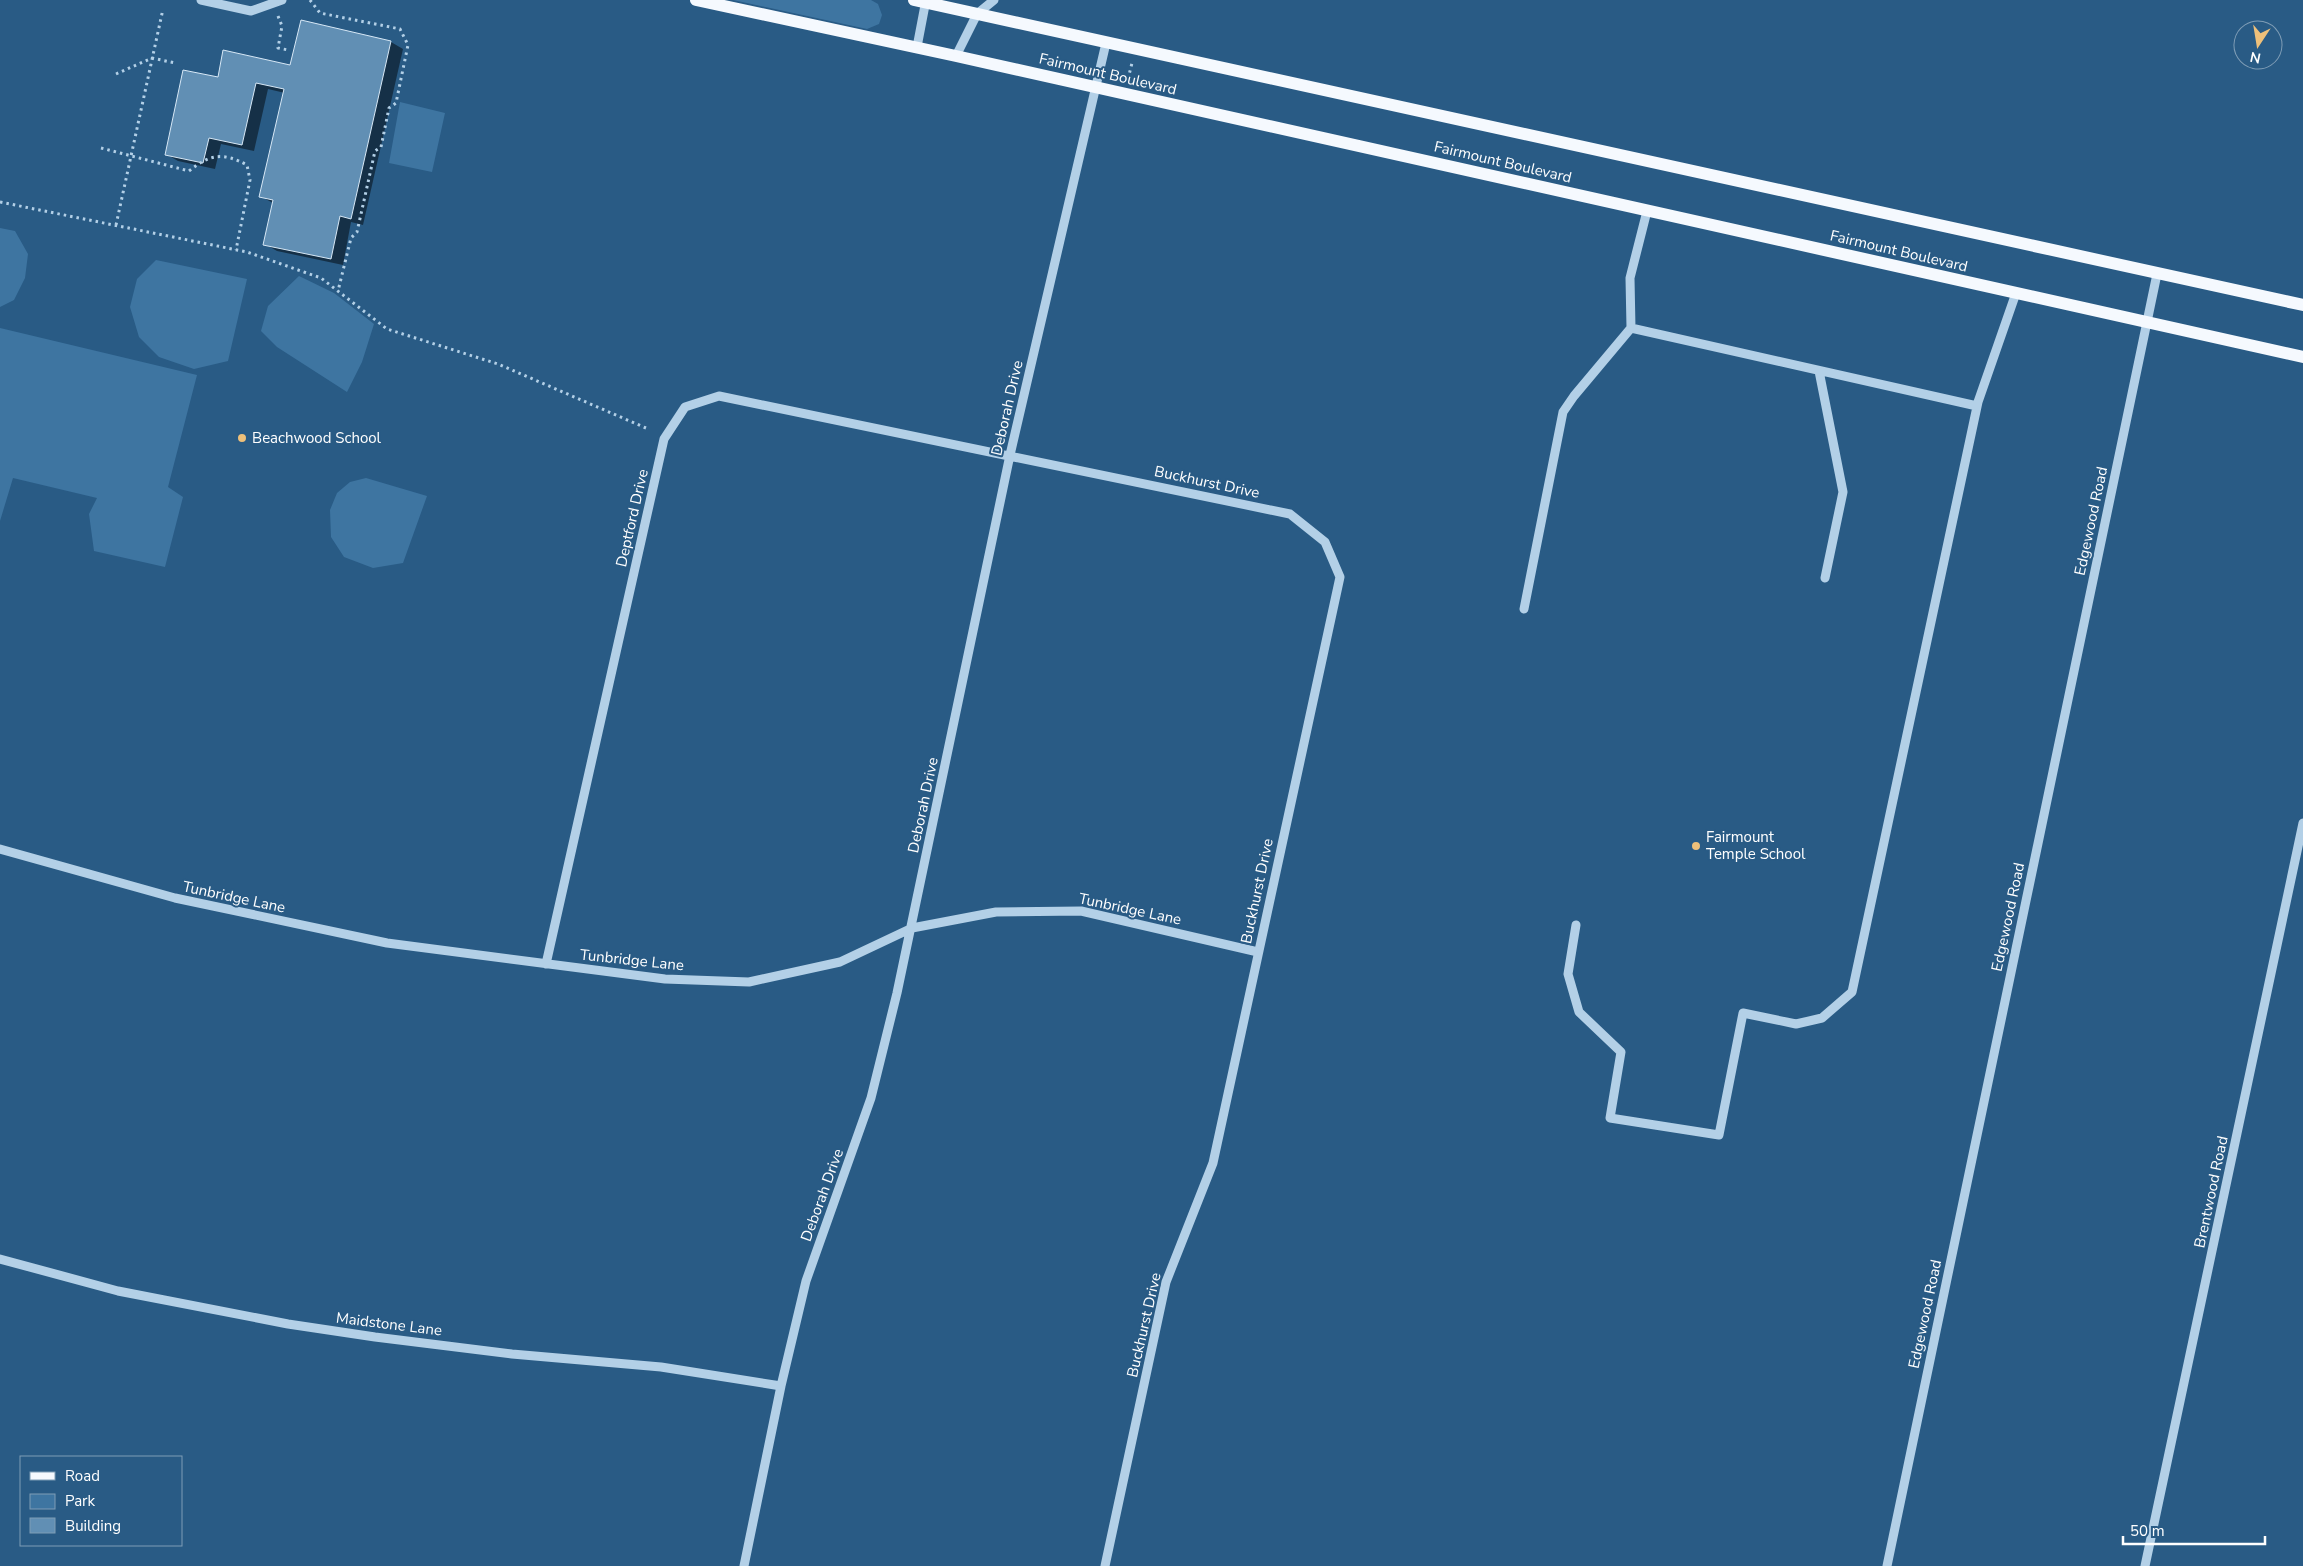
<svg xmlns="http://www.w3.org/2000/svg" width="2303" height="1566" viewBox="0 0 2303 1566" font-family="'Nunito Sans',sans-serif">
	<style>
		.green { fill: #3e75a1 }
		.shadow { fill: #0007 }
		.building { fill: #618fb4; stroke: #d7e8f6 }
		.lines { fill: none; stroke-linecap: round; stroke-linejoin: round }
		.path { stroke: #b3d0e7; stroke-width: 3; stroke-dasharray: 2.5 4; stroke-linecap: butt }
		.minor { stroke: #b3d0e7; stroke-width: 9 }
		.major { stroke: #f5f9fe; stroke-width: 12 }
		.poi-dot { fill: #eec07a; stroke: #295b85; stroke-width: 2 }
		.labels { text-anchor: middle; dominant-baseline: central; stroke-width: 4; stroke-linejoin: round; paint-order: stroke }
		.street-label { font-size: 15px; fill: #fff; stroke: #295b85 }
		.poi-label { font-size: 15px; fill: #fff; stroke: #295b85; text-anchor: start }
	</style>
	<rect width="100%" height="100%" fill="#295b85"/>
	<!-- green -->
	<path class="green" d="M733 0H871L878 4 882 15 879 24 867 29Z
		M400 102 445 113 432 172 389 163Z
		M0 228 15 231 28 254 25 278 14 300 0 307Z
		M156 260 247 279 228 361 194 369 159 357 139 337 130 307 137 279Z
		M299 276 334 293 374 324 362 362 347 392 277 347 261 331 268 306Z
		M0 328 197 375 168 487 183 497 165 567 94 551 89 514 97 498 13 478 0 521Z
		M366 478 427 496 403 563 373 568 344 557 331 537 330 510 337 493 350 482Z"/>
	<!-- shadow -->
	<path class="shadow" d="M391 42 403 49 363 225 351 222 343 265 277 251 265 244 273 203 260 196 285 93 268 89 254 151 221 144 215 169 178 161 166 154 219 79 291 67Z"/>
	<!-- building -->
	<path class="building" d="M301 20 391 41 351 219 340 216 331 259 263 245 273 200 259 197 284 89 256 83 242 145 209 138 203 163 165 155 183 70 218 77 223 50 290 65Z"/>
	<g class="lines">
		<!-- path -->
		<path class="path" d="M310 0 320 13 400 29 408 45 396 103 389 108 381 147 375 151 357 232 351 238 338 291
			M278 16 282 26 278 48 288 50
			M116 74 152 58 175 63
			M1128 79 1132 63
			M101 148 189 171C210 154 223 152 247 165L250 180 236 250
			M0 202 247 252 321 278 387 329 498 364 646 428
			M116 225 163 9"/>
		<!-- minor -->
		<path class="minor" d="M201 0 251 11 282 0
			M917 47 926 0
			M956 56 977 14 994 0
			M1647 211 1630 278 1631 328 1977 406
			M1819 371 1843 492 1825 578
			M1524 609 1563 412 1574 396 1631 328
			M0 849 175 898 387 943 665 979 749 982 840 962 912 928 996 912 1081 911 1258 952
			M1576 925 1568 974 1579 1012 1621 1052 1610 1118 1719 1135 1743 1013 1796 1024 1822 1018 1852 992 1978 402 2016 293
			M546 964 664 439 685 407 719 396 1290 514 1325 542 1340 577 1213 1163 1166 1282 1105 1566
			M0 1259 118 1291 288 1324 375 1337 512 1354 661 1367 781 1386
			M744 1566 781 1386 806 1281 871 1098 897 993 1010 455 1106 43
			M1887 1566 2157 274
			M2145 1566 2303 823"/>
		<!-- major -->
		<path class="major" d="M696 0 956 56 2303 357
			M914 0 2303 305"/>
	</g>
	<!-- markers -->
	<g class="poi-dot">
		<circle cx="242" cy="438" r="5"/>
		<circle cx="1696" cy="846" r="5"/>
	</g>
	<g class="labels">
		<!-- street labels -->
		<g class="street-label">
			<text transform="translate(1108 74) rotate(13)">Fairmount Boulevard</text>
			<text transform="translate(1503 162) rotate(13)">Fairmount Boulevard</text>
			<text transform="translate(1899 251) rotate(13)">Fairmount Boulevard</text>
			<text transform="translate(1007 408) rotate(-77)">Deborah Drive</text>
			<text transform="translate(1207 482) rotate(12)">Buckhurst Drive</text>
			<text transform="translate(632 518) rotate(-77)">Deptford Drive</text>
			<text transform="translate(2091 521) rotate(-78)">Edgewood Road</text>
			<text transform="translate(923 805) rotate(-78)">Deborah Drive</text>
			<text transform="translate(1257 891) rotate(-78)">Buckhurst Drive</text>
			<text transform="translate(234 897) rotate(12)">Tunbridge Lane</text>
			<text transform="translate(1130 909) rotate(12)">Tunbridge Lane</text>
			<text transform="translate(2008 917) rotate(-78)">Edgewood Road</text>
			<text transform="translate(632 960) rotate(6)">Tunbridge Lane</text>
			<text transform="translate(2211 1192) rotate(-78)">Brentwood Road</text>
			<text transform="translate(822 1195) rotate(-70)">Deborah Drive</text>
			<text transform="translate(1925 1314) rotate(-78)">Edgewood Road</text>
			<text transform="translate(389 1324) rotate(7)">Maidstone Lane</text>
			<text transform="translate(1144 1325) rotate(-77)">Buckhurst Drive</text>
		</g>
		<!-- poi labels -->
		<g class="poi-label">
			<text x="252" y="438">Beachwood School</text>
			<text x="1706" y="837">Fairmount<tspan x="1706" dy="17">Temple School</tspan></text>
		</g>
	</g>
	<!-- legend -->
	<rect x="20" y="1456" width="162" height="90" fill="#295b85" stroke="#7f9db6"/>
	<rect x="30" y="1472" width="25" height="8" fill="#f5f9fe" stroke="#7f9db6"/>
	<text x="65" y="1481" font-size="15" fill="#ffffff">Road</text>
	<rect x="30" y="1494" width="25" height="15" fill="#3e75a1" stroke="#7f9db6"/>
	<text x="65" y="1506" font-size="15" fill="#ffffff">Park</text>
	<rect x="30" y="1518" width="25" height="15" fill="#618fb4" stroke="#7f9db6"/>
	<text x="65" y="1531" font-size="15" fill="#ffffff">Building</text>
	<!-- north arrow -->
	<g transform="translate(2258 45) rotate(192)"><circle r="24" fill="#295b85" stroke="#7f9db6"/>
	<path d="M0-4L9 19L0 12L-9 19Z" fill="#eec07a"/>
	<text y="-8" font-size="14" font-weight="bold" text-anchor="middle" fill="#ffffff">N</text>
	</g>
	<!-- scale -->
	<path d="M2123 1536v8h142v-8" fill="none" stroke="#ffffff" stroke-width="2.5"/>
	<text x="2130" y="1536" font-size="15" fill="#ffffff" stroke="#295b85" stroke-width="4" paint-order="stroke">50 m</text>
</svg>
